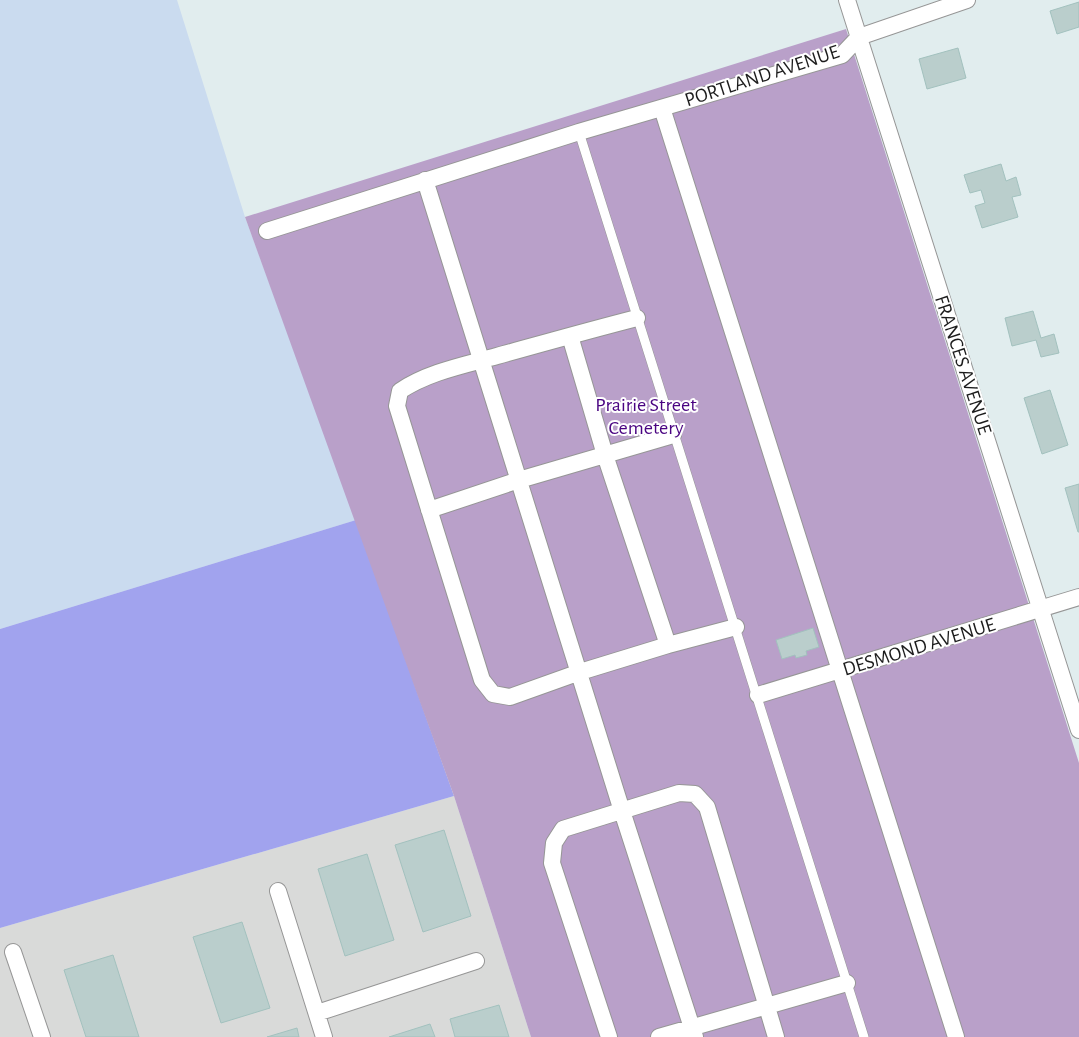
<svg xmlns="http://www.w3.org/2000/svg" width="1079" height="1037" viewBox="0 0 1079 1037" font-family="'Alegreya Sans',sans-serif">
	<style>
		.residential { fill: #d9dad9 }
		.farmland { fill: #cadbef }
		.grass { fill: #a1a3ee }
		.cemetery { fill: #b9a0c9 }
		.building { fill: #bacecc; stroke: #a2c1be }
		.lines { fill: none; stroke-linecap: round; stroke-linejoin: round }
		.service-casing { stroke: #969696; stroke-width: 10 }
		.minor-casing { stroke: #969696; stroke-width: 18 }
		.service { stroke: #fff; stroke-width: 9 }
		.minor { stroke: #fff; stroke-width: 16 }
		.labels { text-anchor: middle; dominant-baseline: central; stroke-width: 4; stroke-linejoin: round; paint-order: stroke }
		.street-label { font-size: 20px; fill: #1c1c1c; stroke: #fff }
		.park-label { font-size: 20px; fill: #490381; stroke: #fff }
	</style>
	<rect width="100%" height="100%" fill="#e1edee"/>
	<!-- residential -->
	<path class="residential" d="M454 796 531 1037H0V928Z"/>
	<!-- farmland -->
	<path class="farmland" d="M0 0H177L245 217 356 520 0 629Z"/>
	<!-- grass -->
	<path class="grass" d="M356 520 454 796 0 928V629Z"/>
	<!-- cemetery -->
	<path class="cemetery" d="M846 29 1079 763V1037H531L454 796 245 217Z"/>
	<!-- building -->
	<path class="building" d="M1079 2V27L1057 34 1050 11Z
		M958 48 966 78 927 89 919 59Z
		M1001 164 1006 181 1016 177 1021 195 1012 197 1018 217 982 228 975 206 985 203 981 190 970 193 964 175Z
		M1033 311 1041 338 1054 334 1059 353 1041 357 1036 340 1012 346 1005 318Z
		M1050 390 1068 445 1042 454 1024 398Z
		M1079 484V532H1078L1065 488Z
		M813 628 819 647 806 651 807 655 796 658 795 655 782 659 776 640Z
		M444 830 471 916 423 932 395 845Z
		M367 854 394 940 345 956 318 869Z
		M242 922 270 1008 221 1023 193 937Z
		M113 955 139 1037H86L64 970Z
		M499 1005 509 1037H455L450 1019Z
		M430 1024 435 1037H389Z
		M297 1028 299 1037H267Z"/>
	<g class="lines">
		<defs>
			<path id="service" d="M579 132 864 1037"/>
			<path id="minor" d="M847 0 1079 730
				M662 108 956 1037
				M425 180 622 811 695 1037
				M267 231 579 132 842 55 859 37 967 0
				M570 336 605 455 668 645 580 672 510 697 493 694 482 680 397 406 400 391C428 372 465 365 497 356 544 343 590 330 637 318
				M429 510 519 480 673 435
				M668 645 736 627
				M758 695 1079 597
				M278 891 324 1037
				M13 952 42 1037
				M317 1013 476 961
				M609 1037 552 863 554 843 563 829 679 793 695 794 707 807 776 1037
				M659 1037 847 983"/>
		</defs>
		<!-- service casing -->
		<use href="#service" class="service-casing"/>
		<!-- minor casing -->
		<use href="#minor" class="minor-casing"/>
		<!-- service -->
		<use href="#service" class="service"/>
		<!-- minor -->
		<use href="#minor" class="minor"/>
	</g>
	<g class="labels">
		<!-- street labels -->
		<g class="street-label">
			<text transform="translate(762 76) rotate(-18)">PORTLAND AVENUE</text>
			<text transform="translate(963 365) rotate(72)">FRANCES AVENUE</text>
			<text transform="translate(919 647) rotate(-17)">DESMOND AVENUE</text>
		</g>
		<!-- park labels -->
		<g class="park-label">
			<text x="646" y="405">Prairie Street<tspan x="646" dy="23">Cemetery</tspan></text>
		</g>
	</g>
</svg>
